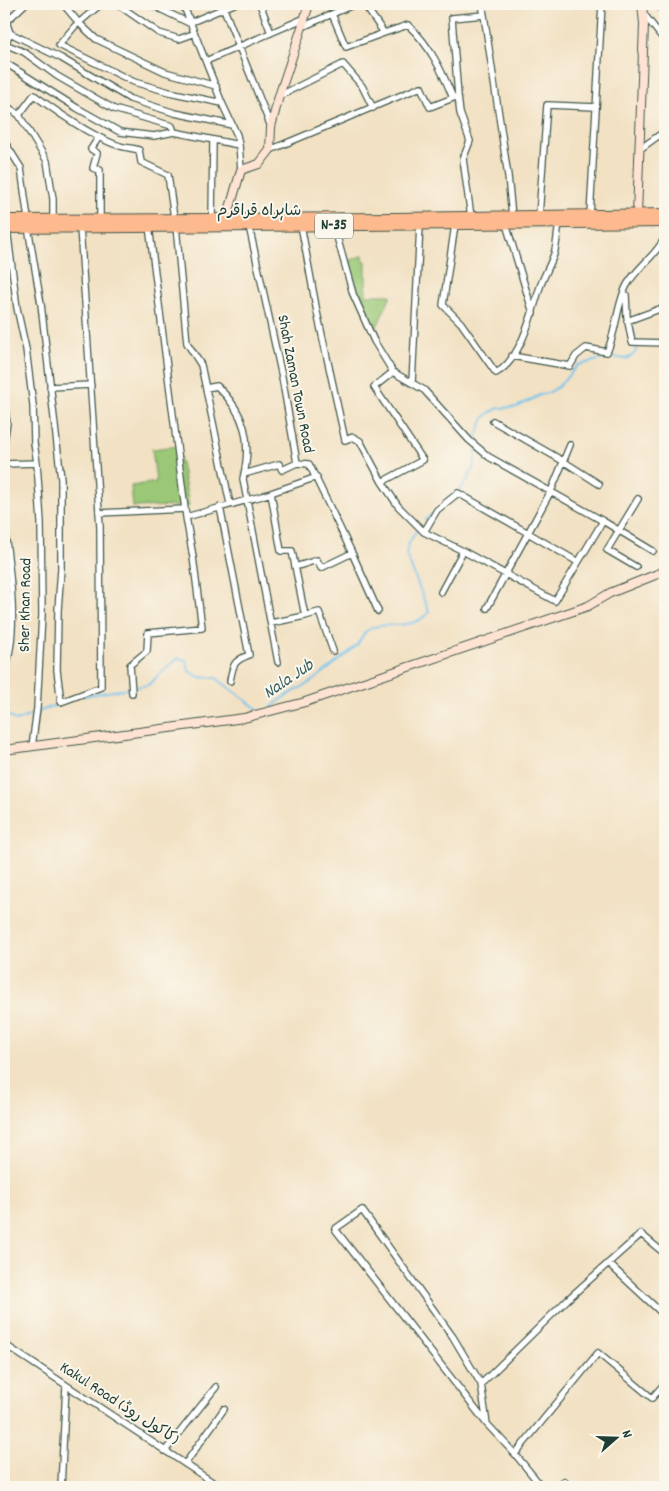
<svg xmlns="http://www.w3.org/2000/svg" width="669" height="1491" viewBox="0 0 669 1491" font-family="Dekko,'Playpen Sans Arabic',sans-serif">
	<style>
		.green { fill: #9ac876; stroke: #5c8255 }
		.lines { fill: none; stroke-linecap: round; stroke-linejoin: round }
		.stream { stroke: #71c2ed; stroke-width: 2 }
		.street-casing { stroke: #3f5649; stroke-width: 8 }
		.secondary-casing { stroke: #3f5649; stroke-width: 10 }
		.highway-casing { stroke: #3f5649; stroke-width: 12 }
		.street { stroke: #fff; stroke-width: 5.5 }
		.secondary { stroke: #fee3d2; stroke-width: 8 }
		.highway { stroke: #fcba8e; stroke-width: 10 }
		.labels { text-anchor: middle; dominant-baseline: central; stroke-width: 4; stroke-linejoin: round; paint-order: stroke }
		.shield { fill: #fbf7ec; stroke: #61756b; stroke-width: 1 }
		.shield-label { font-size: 15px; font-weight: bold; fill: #1f3d34 }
		.street-label { font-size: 16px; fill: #1f3d34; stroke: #fbf7ec }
		.water-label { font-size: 18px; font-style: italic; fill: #345e62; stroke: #fbf7ec }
	</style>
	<rect width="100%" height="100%" fill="#fbf7ec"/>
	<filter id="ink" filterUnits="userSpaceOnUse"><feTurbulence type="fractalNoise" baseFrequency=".02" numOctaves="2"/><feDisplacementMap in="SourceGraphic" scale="10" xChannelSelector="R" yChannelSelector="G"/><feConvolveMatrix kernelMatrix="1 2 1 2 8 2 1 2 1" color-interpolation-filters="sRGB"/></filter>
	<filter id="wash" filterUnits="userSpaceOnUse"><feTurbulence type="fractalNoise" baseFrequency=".0096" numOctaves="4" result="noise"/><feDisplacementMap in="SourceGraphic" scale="20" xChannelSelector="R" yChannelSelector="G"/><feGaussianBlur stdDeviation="1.12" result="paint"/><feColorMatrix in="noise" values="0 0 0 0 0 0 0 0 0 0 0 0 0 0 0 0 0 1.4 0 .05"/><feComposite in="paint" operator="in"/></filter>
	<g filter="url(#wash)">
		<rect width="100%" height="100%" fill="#f2e1c3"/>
		<!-- green -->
		<path class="green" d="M363 255 364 261H366V295H391L376 329 352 275 349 261Z
			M178 446 189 506 133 507 131 486 156 482 152 449Z"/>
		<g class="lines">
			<!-- stream -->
			<path class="stream" d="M476 444V438L481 425 484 418 489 413 499 408 517 407 540 395 550 392 559 386 578 365 611 357 626 359 632 356 636 351 637 345 632 326
				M458 491C470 479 476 467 476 449
				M425 520 432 514
				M84 696 148 685 178 658 186 660 189 671 199 677 216 678 260 711
				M271 708C284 694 300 690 315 679 327 670 346 655 357 645 361 640 362 634 368 630 384 619 411 633 429 612L406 554 408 545 416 531
				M4 712 16 721 61 703"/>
		</g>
	</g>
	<g filter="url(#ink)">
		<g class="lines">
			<defs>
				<path id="street" d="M4 4 9 19 25 4
					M63 4 79 23 96 39 165 72 216 86
					M101 4 75 26 59 45 134 82 169 92 222 103
					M117 4 159 33 179 39 193 34
					M150 4 189 23 234 4
					M183 4 222 103 237 135 239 145 241 170
					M222 4 271 127
					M260 4 271 33
					M482 4 484 15
					M657 4 665 13
					M643 13 665 41
					M332 14 346 47 384 33 364 4
					M4 22 7 24 10 33 5 44 24 52 57 76 114 109 172 126 174 132 239 145
					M302 27 355 4
					M10 33 61 58 130 99 175 113 232 125
					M384 33 408 25C430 45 442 71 453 98
					M206 61 305 18
					M4 62 77 108 120 132 154 136 174 132
					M279 96 343 64 362 86 373 108
					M458 96 452 18 484 15 508 176 512 216
					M4 104 19 115 34 95C57 112 93 138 120 146 126 148 133 148 139 150L141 162 168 175 174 218
					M19 115 47 161 53 199V219
					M99 137 91 149 97 153 93 168 100 170V218
					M4 141 21 168 28 219
					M640 149 665 131
					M270 150 421 87 430 107 458 96 460 113 470 141 463 159 471 217
					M590 215 602 4
					M539 216 547 105 596 107
					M212 218 213 140
					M506 224 533 313
					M301 225 317 312 345 440 353 437 360 441 382 482 398 506 424 532 463 551 555 601 603 521 653 551
					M455 225 443 305 461 323 496 373C520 361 532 314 539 290 543 277 550 266 554 254 557 244 557 234 559 224
					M149 226 186 517 262 496 317 477
					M176 226 187 343 201 365 230 504
					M249 226 282 377 297 463 309 464 352 553 378 611
					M334 226 353 294 374 341 393 372 374 387 423 460 382 482
					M28 227 41 304 61 479V569L58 610 57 670 61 702 101 687 100 527 80 227
					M7 228 17 308 26 349 33 405 34 443 37 463 41 522 42 615 37 708 32 747
					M626 295 627 317 632 342 665 343
					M627 321 665 307
					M512 356 570 366 576 356 586 348 607 352C616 333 617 303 627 285 637 267 657 255 665 237
					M393 372 424 390 469 440 489 457 603 521
					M412 383 420 225
					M50 387 91 385
					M206 388 217 386C246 414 252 441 243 479L278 662
					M4 404 7 423 4 441
					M493 421 563 461 599 484
					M4 464 37 463
					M244 474 279 464 282 470 297 463
					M271 493 281 551H292L305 616 319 612 333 651
					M220 507 249 655C233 661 233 665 230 681
					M99 513 185 509
					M4 524C9 568 20 630 4 672
					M424 532 437 510 458 493 528 533 552 489 570 445
					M295 567 317 560 321 568 352 553
					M636 567 607 550 638 499
					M441 592 463 551
					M487 608 528 533 578 562
					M271 623 305 616
					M132 693 130 665 147 651 148 633 202 628 193 557 186 517
					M608 1263 665 1316
					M4 1344 220 1487
					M481 1384 453 1337 362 1210 335 1229 487 1424
					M165 1451 216 1387
					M515 1454 598 1353 652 1398 665 1383
					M185 1464 224 1409
					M61 1487 66 1386
					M542 1487 515 1454 487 1424 481 1384 568 1299 641 1234 665 1254
					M557 1487 564 1481 569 1487"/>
				<path id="secondary" d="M637 215 644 24 642 4
					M227 218 241 170 259 164 270 150 271 127 279 96 302 27 309 4
					M4 750 244 718 305 702 588 606 610 593 665 571"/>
				<path id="highway" d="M4 220 397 218 665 214
					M4 228C224 226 445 225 665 222"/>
			</defs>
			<!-- street casing -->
			<use href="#street" class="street-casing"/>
			<!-- secondary casing -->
			<use href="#secondary" class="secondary-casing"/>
			<!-- highway casing -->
			<use href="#highway" class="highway-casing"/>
			<!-- street -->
			<use href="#street" class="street"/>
			<!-- secondary -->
			<use href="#secondary" class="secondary"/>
			<!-- highway -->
			<use href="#highway" class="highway"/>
		</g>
	</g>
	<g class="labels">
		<!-- shield labels -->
		<rect class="shield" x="315" y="213.5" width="38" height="25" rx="4"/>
		<g class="shield-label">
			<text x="334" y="226">N-35</text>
		</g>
		<!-- street labels -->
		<g class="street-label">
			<text x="259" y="211">شاہراہ قراقرم</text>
			<text transform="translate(295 384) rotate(79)">Shah Zaman Town Road</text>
			<text transform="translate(26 605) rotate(-89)">Sher Khan Road</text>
			<text transform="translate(119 1404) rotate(33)">Kakul Road (کاکول روڈ)</text>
		</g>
		<!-- water labels -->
		<g class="water-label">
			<text transform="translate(289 680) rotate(-34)">Nala Jub</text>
		</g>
	</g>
	<!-- margin -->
	<rect width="669" height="1491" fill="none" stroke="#fbf7ec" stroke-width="20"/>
	<!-- north arrow -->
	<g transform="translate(616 1438) rotate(70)" stroke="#fbf7ec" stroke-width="4" paint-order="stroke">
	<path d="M0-4L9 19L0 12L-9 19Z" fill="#1f3d34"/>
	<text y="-8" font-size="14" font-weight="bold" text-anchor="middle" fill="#1f3d34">N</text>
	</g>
</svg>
